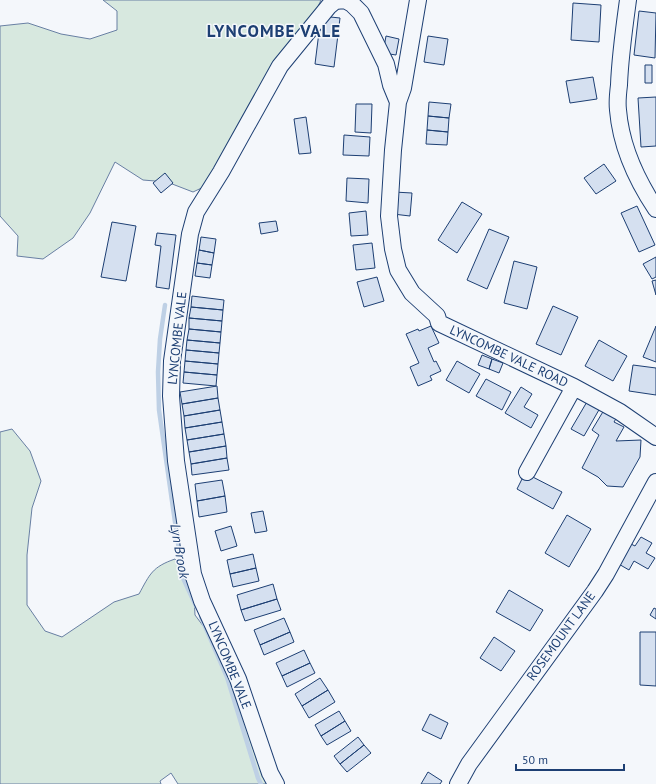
<svg xmlns="http://www.w3.org/2000/svg" width="656" height="784" viewBox="0 0 656 784" font-family="'PT Sans',sans-serif">
	<style>
		.green { fill: #d7e8df; stroke: #687fa3 }
		.lines { fill: none; stroke-linecap: round; stroke-linejoin: round }
		.stream { stroke: #bed0e5; stroke-width: 4.5 }
		.building { fill: #d5e0f0; stroke: #1d3f73 }
		.minor-casing { stroke: #1d3f73; stroke-width: 18 }
		.minor { stroke: #f4f7fb; stroke-width: 16 }
		.labels { text-anchor: middle; dominant-baseline: central; stroke-width: 3; stroke-linejoin: round; paint-order: stroke }
		.street-label { font-size: 13px; fill: #1d3f73; stroke: #f4f7fb }
		.water-label { font-size: 14px; font-style: italic; fill: #1d3f73; stroke: #f4f7fb }
		.district-label { font-size: 17px; font-weight: bold; letter-spacing: 1px; fill: #1d3f73; stroke: #f4f7fb }
	</style>
	<rect width="100%" height="100%" fill="#f4f7fb"/>
	<!-- green -->
	<path class="green" d="M103 0H321L316 11 210 184 193 192 167 182 143 180 115 162 90 213 73 238 43 259 17 256 18 236 0 216V26L28 23 61 34 90 39 117 30V11Z
		M12 429 30 451 41 481 32 508 27 555V605L45 631 62 637 114 602 139 594C150 574 152 567 175 559L188 572 194 595 195 615 218 646 271 784H178L171 773 160 781 161 784H0V432Z"/>
	<g class="lines">
		<!-- stream -->
		<path class="stream" d="M165 305 160 339 158 372 159 410 183 578 196 606
			M201 617 227 677 258 778 261 784"/>
	</g>
	<!-- building -->
	<path class="building" d="M573 3 601 5 599 42 571 40Z
		M639 11 656 13 655 58 634 55Z
		M321 16 340 18 334 67 315 64Z
		M386 36 399 39 396 55 383 53Z
		M428 36 448 39 444 65 424 62Z
		M645 65H652V83H645Z
		M593 77 597 99 570 103 566 81Z
		M656 97V146L641 147 638 98Z
		M429 102 451 104 449 118 428 116Z
		M356 104H372L371 133 355 132Z
		M428 116 449 118 448 132 427 130Z
		M306 117 311 153 299 154 294 119Z
		M427 130 448 132 447 145 426 144Z
		M344 135 370 137 369 156 343 155Z
		M604 164 616 181 596 194 584 178Z
		M165 173 173 183 161 193 153 183Z
		M347 178 369 179 368 203 346 201Z
		M394 192 412 193 410 216 393 214Z
		M462 202 482 214 457 253 438 240Z
		M637 206 655 245 639 252 621 213Z
		M366 211 368 235 351 236 349 213Z
		M276 221 278 231 261 234 259 223Z
		M112 222 136 226 126 281 101 277Z
		M489 229 509 237 487 289 467 280Z
		M157 233 176 235 169 289 156 287 161 246 155 245Z
		M201 237 216 239 214 253 199 250Z
		M372 243 375 268 356 270 353 245Z
		M199 250 214 253 212 265 197 263Z
		M656 257V277L652 279 643 264Z
		M514 261 537 267 527 309 504 303Z
		M197 263 212 265 210 278 195 276Z
		M377 277 384 301 364 307 357 282Z
		M656 280V295L652 281Z
		M192 296 224 300 223 310 191 307Z
		M553 306 578 317 561 355 536 344Z
		M191 307 223 310 222 321 189 318Z
		M189 318 222 321 221 332 189 329Z
		M431 326 439 343 428 348 434 362 436 361 441 371 430 376 432 380 418 386 410 367 419 363 406 334 418 329 419 331Z
		M656 326V362L643 357Z
		M189 329 221 332 220 343 187 340Z
		M187 340 220 343 219 353 186 350Z
		M599 340 627 356 613 381 585 366Z
		M186 350 219 353 218 364 185 361Z
		M482 355 492 359 489 369 478 365Z
		M492 359 503 363 499 373 489 369Z
		M185 361 218 364 217 375 184 372Z
		M457 361 480 374 469 393 446 380Z
		M633 365 656 368V395L629 391Z
		M184 372 217 375 216 386 183 383Z
		M486 379 511 392 502 410 476 396Z
		M217 386 218 398 182 404 180 392Z
		M521 387 532 394 524 407 538 415 531 428 505 413Z
		M218 398 220 410 184 416 182 404Z
		M588 400 600 408 584 436 571 429Z
		M607 405 620 412 614 422 624 427 616 441 641 440 640 457 623 487 607 486 598 477 582 468 599 435 592 430Z
		M220 410 222 422 185 428 184 416Z
		M222 422 224 434 187 440 185 428Z
		M224 434 226 446 189 452 187 440Z
		M226 446 227 458 191 464 189 452Z
		M227 458 229 470 192 475 191 464Z
		M525 473 562 492 553 509 517 489Z
		M222 480 225 496 197 501 195 484Z
		M225 496 227 512 199 517 197 501Z
		M263 511 267 531 255 533 251 513Z
		M567 515 591 529 569 567 545 553Z
		M231 526 237 546 221 551 215 531Z
		M641 537 652 543 646 553 655 558 648 569 634 561 629 570 617 563 629 543 635 546Z
		M253 554 256 568 230 574 227 560Z
		M256 568 259 581 233 587 230 574Z
		M273 584 277 599 241 610 237 595Z
		M509 590 543 610 530 631 496 612Z
		M277 599 281 610 245 621 241 610Z
		M654 608 656 609V619L650 615Z
		M284 618 290 632 260 645 254 630Z
		M290 632 294 642 264 655 260 645Z
		M640 632H656V686L640 685Z
		M494 637 515 651 501 671 480 658Z
		M304 650 310 663 282 676 276 663Z
		M310 663 315 673 287 687 282 676Z
		M320 678 328 690 302 706 295 694Z
		M328 690 335 702 309 718 302 706Z
		M339 711 345 721 321 736 315 725Z
		M430 714 448 723 441 739 422 730Z
		M345 721 351 731 327 745 321 736Z
		M358 737 364 745 340 764 334 756Z
		M364 745 371 753 347 772 340 764Z
		M428 772 442 781 440 784H421Z"/>
	<g class="lines">
		<defs>
			<path id="minor" d="M345 0 352 4 361 13 386 64 391 85 398 102 393 150 389 216 393 249 398 270 412 293 437 316 439 323 574 387 620 412 656 437
				M628 0C624 29 620 57 619 85 618 93 617 102 618 110 621 147 636 179 656 209
				M398 102 403 88 418 0
				M527 472 574 387
				M276 784 270 773 238 679 202 601 193 574 176 461 171 396 172 361 190 234 196 212 221 172 280 66 329 6 335 1 345 0
				M458 784 469 764 595 591 606 574 656 482"/>
		</defs>
		<!-- minor casing -->
		<use href="#minor" class="minor-casing"/>
		<!-- minor -->
		<use href="#minor" class="minor"/>
	</g>
	<g class="labels">
		<!-- street labels -->
		<g class="street-label">
			<text transform="translate(177 338) rotate(-84)">LYNCOMBE VALE</text>
			<text transform="translate(509 356) rotate(25)">LYNCOMBE VALE ROAD</text>
			<text transform="translate(561 636) rotate(-54)">ROSEMOUNT LANE</text>
			<text transform="translate(230 665) rotate(68)">LYNCOMBE VALE</text>
		</g>
		<!-- water labels -->
		<g class="water-label">
			<text transform="translate(180 551) rotate(80)">Lyn Brook</text>
		</g>
		<!-- district labels -->
		<g class="district-label">
			<text x="274" y="31">LYNCOMBE VALE</text>
		</g>
	</g>
	<!-- scale -->
	<path d="M516 764v6h108v-6" fill="none" stroke="#1d3f73" stroke-width="2"/>
	<text x="522" y="764" font-size="12" fill="#1d3f73" stroke="#f4f7fb" stroke-width="3" paint-order="stroke">50 m</text>
</svg>
